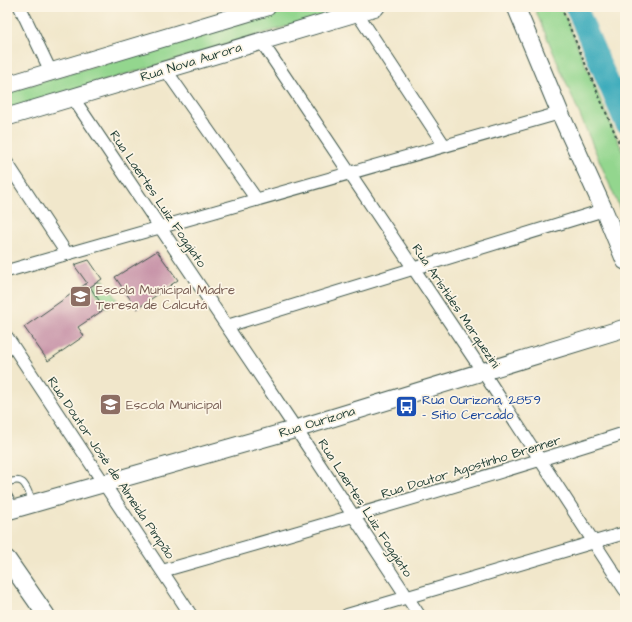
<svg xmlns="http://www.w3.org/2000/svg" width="632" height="622" viewBox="0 0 632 622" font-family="'Architects Daughter',sans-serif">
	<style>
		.green { fill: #93d68e; stroke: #598a61 }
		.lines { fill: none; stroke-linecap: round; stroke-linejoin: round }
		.river { stroke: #3eacbc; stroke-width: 22 }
		.building { fill: #c894a9 }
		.lane-casing { stroke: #3e564b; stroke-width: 8 }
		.street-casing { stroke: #3e564b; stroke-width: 14 }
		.secondary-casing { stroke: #3e564b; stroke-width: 19 }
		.path { stroke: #3e564b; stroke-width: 2; stroke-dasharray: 3 3; stroke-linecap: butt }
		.lane { stroke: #fff; stroke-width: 6 }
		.street { stroke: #fff; stroke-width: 12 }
		.secondary { stroke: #fff; stroke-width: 17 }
		.labels { text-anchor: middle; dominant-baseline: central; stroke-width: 3.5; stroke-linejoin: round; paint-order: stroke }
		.street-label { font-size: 13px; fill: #1f3d34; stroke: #fcf5e5 }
		.education-label { font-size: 13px; fill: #785e54; stroke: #fcf5e5; text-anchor: start }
		.transit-label { font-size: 13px; fill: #164399; stroke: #fcf5e5; text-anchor: start }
	</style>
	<rect width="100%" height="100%" fill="#fcf5e5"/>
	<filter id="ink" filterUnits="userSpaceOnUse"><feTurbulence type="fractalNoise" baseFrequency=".025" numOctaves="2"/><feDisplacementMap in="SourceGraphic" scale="8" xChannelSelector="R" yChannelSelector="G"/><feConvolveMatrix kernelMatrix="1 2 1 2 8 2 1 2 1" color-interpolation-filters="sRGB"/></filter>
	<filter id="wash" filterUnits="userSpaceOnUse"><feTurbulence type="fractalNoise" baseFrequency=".012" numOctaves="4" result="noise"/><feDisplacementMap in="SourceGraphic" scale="16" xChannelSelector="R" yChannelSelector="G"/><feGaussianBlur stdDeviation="0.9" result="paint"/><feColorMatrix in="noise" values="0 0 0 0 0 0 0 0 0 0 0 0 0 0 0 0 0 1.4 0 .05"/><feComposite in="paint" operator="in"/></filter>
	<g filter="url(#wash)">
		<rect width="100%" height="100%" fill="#f1e7cb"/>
		<!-- green -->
		<path class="green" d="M293 7H352L7 110V92Z
			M534 7H561L625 157V221Z
			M103 279 118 300 106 308 92 287Z"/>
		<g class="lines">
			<!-- river -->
			<path class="river" d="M576 7 625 122"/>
		</g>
		<g id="blocks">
			<!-- building -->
			<path class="building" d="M157 251 178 280 137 309 115 277Z
				M89 260 102 279 90 287 105 309 78 327 84 336 48 361 24 327 87 283 74 265Z"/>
		</g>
	</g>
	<g filter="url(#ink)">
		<use href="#blocks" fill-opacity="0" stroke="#3e564b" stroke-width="1"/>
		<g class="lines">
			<defs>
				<path id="lane" d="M7 483C26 475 26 488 33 503
					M7 493 15 507"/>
				<path id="street" d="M20 7 51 72
					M357 13 444 145
					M261 41 483 372 625 590
					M165 69 257 200
					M73 98 296 429 419 615
					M7 163 67 254
					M7 271 560 113
					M227 326 604 210
					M7 337 191 615
					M162 571C317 527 472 482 625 433
					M347 615 625 533"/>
				<path id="secondary" d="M516 7 560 113 604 210 625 261
					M7 85 267 7
					M7 117 376 7
					M7 511 296 429 625 328
					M7 559 46 615"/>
			</defs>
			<!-- lane casing -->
			<use href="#lane" class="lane-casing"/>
			<!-- street casing -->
			<use href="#street" class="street-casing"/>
			<!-- secondary casing -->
			<use href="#secondary" class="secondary-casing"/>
			<!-- path -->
			<path class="path" d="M561 7 625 157"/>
			<!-- lane -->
			<use href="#lane" class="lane"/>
			<!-- street -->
			<use href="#street" class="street"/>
			<!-- secondary -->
			<use href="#secondary" class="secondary"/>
		</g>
	</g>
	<!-- icons -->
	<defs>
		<symbol id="school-square" viewBox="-11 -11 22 22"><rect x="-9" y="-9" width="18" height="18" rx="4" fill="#8d6e63" stroke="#fcf5e5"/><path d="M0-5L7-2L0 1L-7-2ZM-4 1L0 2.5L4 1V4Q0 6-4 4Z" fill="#fff"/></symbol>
		<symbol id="bus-square" viewBox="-11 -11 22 22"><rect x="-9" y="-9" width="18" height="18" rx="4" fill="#1a4fb4" stroke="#fcf5e5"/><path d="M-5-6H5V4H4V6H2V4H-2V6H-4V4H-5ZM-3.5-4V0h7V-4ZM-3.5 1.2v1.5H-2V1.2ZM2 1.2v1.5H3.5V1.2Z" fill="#fff"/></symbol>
	</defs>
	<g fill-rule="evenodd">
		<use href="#school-square" x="68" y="284" width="25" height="25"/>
		<use href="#school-square" x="98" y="392" width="25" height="25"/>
		<use href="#bus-square" x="394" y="394" width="25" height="25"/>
	</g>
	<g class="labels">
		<!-- street labels -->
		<g class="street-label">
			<text transform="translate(191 62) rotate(-17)">Rua Nova Aurora</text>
			<text transform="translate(158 199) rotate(56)">Rua Laertes Luiz Foggiato</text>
			<text transform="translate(456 306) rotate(56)">Rua Aristides Marquezini</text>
			<text transform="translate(317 422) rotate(-17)">Rua Ourizona</text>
			<text transform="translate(471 467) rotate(-17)">Rua Doutor Agostinho Brenner</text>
			<text transform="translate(111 468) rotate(56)">Rua Doutor José de Almeida Pimpão</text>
			<text transform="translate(365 508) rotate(57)">Rua Laertes Luiz Foggiato</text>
		</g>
		<!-- education labels -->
		<g class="education-label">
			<text x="96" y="290">Escola Municipal Madre<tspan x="96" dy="15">Teresa de Calcutá</tspan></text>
			<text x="126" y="405">Escola Municipal</text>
		</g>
		<!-- transit labels -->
		<g class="transit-label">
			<text x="422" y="400">Rua Ourizona, 2859<tspan x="422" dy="15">- Sítio Cercado</tspan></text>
		</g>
	</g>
	<!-- margin -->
	<rect width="632" height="622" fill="none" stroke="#fcf5e5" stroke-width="24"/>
</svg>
